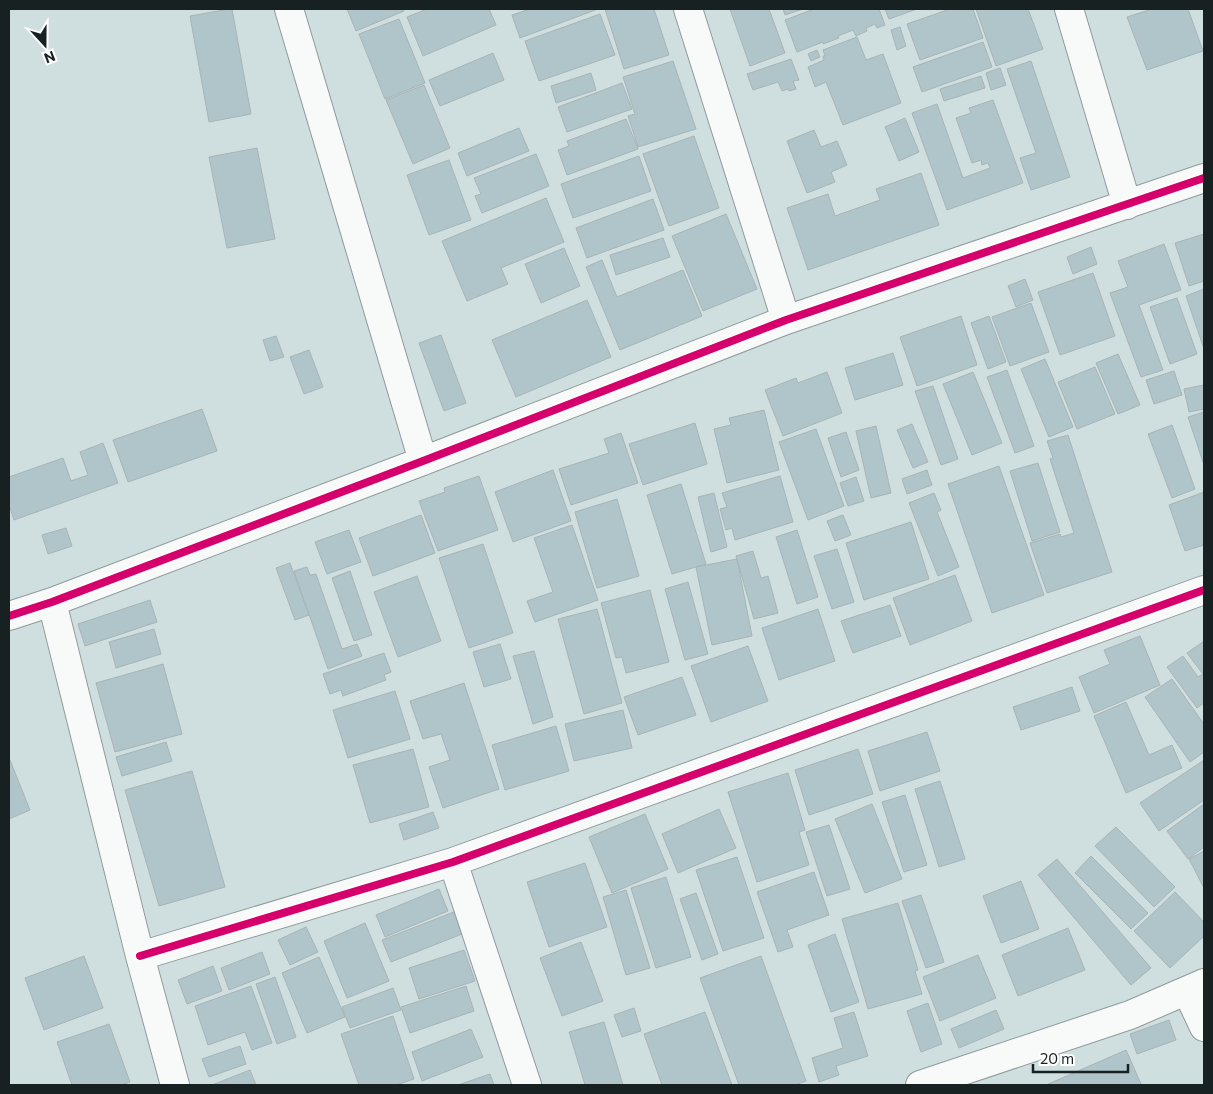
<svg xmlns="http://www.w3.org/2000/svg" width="1213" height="1094" viewBox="0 0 1213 1094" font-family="Commissioner,sans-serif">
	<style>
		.building { fill: #afc5ca; stroke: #a9b4b6 }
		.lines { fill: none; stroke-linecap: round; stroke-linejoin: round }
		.minor-casing { stroke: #8f9a9b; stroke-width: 30 }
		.minor { stroke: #f8fafa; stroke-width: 28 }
		.cycleway-casing { stroke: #fff; stroke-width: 11 }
		.cycleway { stroke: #d6006c; stroke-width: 8 }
	</style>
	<rect width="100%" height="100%" fill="#cfdedf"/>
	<!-- building -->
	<path class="building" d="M229 9H232L251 114 209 122 190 16Z
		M347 9H403L404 11 356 31Z
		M427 9H489L496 25 423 56 407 17Z
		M530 9H598L520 38 512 15Z
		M605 9H654L669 55 624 69Z
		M730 9H769L785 53 750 66Z
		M783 9H803L785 15Z
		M814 9H879L885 25 877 28 875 24 866 28 867 31 856 36 853 30 838 36 839 38 823 44V42L797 52 785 20Z
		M885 9H917L889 19Z
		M950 9H973L983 38 920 60 907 24Z
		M976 9H1028L1043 49 996 66Z
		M1152 9H1188L1203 51 1147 70 1127 17Z
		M600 14 615 55 539 81 525 41Z
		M399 19 425 83 385 99 359 34Z
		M900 27 906 46 897 50 891 30Z
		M857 37 866 60 883 54 901 103 843 125 826 82 815 87 808 67 824 60 823 56H825L823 50Z
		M983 42 992 67 922 92 913 67Z
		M817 50 820 57 811 61 808 54Z
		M493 53 504 80 440 106 429 80Z
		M791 59 799 80 793 81 796 89 789 91 788 89 782 91 778 82 753 90 747 74Z
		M673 61 696 129 638 147 628 116 635 114 623 77Z
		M1031 61 1070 177 1031 190 1020 158 1036 153 1007 69Z
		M1000 68 1006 85 991 90 986 73Z
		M591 73 596 90 556 103 551 86Z
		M981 76 985 88 944 101 940 89Z
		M622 83 632 109 567 132 558 107Z
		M424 85 450 148 413 164 386 100Z
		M993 100 1023 183 947 210 912 113 937 104 963 178 990 168 988 163 982 165 981 160 972 163 956 118 971 113 969 108Z
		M905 118 919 152 899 161 885 127Z
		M626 119 638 149 567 175 558 150 569 146 567 141Z
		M519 128 529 151 467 176 458 153Z
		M814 130 821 147 837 141 847 165 831 172 835 182 807 193 787 141Z
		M694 136 719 208 669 226 643 154Z
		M257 148 275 239 227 248 209 157Z
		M536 154 549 186 482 213 475 196 481 194 474 178Z
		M639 156 651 191 573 218 561 184Z
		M449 160 471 220 429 235 407 175Z
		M921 173 939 225 808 270 787 208 828 194 835 216 880 200 876 189Z
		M546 198 564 242 501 268 508 284 467 301 442 241Z
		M653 199 664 230 587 258 576 228Z
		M726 214 757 289 703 311 672 236Z
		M1204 234V281L1189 286 1175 243Z
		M663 238 670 257 616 275 610 255Z
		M1164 244 1181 290 1139 305 1163 370 1141 377 1110 293 1128 287 1118 261Z
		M1091 247 1097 264 1073 274 1067 257Z
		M564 248 580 286 541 303 525 264Z
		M602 260 617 297 683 270 702 316 620 350 586 267Z
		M1093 273 1115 336 1060 355 1038 292Z
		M1025 279 1033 300 1016 307 1008 286Z
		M1204 289V349L1186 296Z
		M1177 298 1197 354 1170 364 1150 307Z
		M587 300 611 357 516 397 492 340Z
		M1031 303 1049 352 1010 366 992 317Z
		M961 316 977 365 917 386 900 337Z
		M989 316 1006 362 988 369 971 323Z
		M441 335 466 403 444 411 419 343Z
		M276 336 284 357 270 361 263 340Z
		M309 350 323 387 304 394 290 357Z
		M893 353 903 385 855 400 845 368Z
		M1118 354 1140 405 1118 414 1096 363Z
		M1045 359 1073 427 1049 437 1021 369Z
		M1095 367 1115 414 1077 429 1058 382Z
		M1007 370 1034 446 1015 453 987 377Z
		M1174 371 1182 395 1154 404 1146 380Z
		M827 372 842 413 783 436 765 390 796 378 798 383Z
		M973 372 1002 443 972 455 943 384Z
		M1204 385V409L1189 412 1184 389Z
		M933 386 958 459 941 465 915 391Z
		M202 409 217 451 128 482 113 440Z
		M764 410 779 470 727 483 714 429 731 425 729 418Z
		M1204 412V465L1188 417Z
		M695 423 707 464 643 485 629 444Z
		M912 424 928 462 913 468 897 430Z
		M1172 425 1195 489 1172 498 1148 434Z
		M876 426 891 493 871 498 856 431Z
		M816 429 844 506 808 520 779 442Z
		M846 432 859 470 841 477 828 438Z
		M621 433 638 483 571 505 559 469 609 453 604 439Z
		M1068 435 1112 572 1047 593 1030 543 1060 534 1061 537 1074 533 1050 459 1053 458 1047 441Z
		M103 443 118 483 14 520 9 505V477L63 458 71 481 88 475 80 452Z
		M1038 463 1060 532 1032 541 1010 471Z
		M999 466 1044 595 992 613 948 484Z
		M553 470 571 521 513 542 495 492Z
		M927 470 932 485 907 494 902 479Z
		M479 476 498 530 438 551 419 501 445 492 444 488Z
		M780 476 793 522 735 540 732 528 726 530 720 509 727 507 722 493Z
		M856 477 864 501 848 506 840 483Z
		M681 484 706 564 672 574 647 495Z
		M1204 492V545L1185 551 1169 505Z
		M714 493 727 547 711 552 698 497Z
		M934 493 941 510 937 512 959 567 938 576 909 503Z
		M617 499 639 576 597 588 575 512Z
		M421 515 435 553 373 576 359 538Z
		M843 515 851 535 835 541 827 521Z
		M911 522 929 579 864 600 846 543Z
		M572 525 598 600 535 622 527 601 553 592 534 538Z
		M66 528 72 546 48 554 42 535Z
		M349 530 361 562 327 574 315 542Z
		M797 530 818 597 797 604 776 537Z
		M483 544 513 633 469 648 439 558Z
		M837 549 854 602 832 609 814 556Z
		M753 551 761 578 768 576 778 613 754 619 736 556Z
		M737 559 752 636 712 645 696 567Z
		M290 563 309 615 295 620 276 568Z
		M307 567 310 575 316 574 342 649 357 644 362 656 328 669 294 571Z
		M350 571 372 635 354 641 332 578Z
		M955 575 972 621 910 645 893 598Z
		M417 576 441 641 398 657 374 592Z
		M688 582 708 654 685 660 665 589Z
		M650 590 669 662 626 673 622 657 616 658 601 603Z
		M150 600 157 622 85 646 78 624Z
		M890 605 901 636 853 653 841 621Z
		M597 609 622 703 584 714 558 619Z
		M818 609 835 661 779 680 762 628Z
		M154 629 161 654 116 668 109 642Z
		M1140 636 1160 685 1094 713 1079 677 1110 664 1104 650Z
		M1204 641V703L1197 708 1167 667 1183 656 1198 677 1203 674 1187 653Z
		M500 644 511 679 484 687 473 652Z
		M748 646 768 701 711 722 691 666Z
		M534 651 553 717 533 724 513 656Z
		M384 653 391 672 384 675 386 680 343 696 341 690 330 694 323 674Z
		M163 664 182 734 115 752 96 683Z
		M682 677 696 715 638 735 624 697Z
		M1172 679 1204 724V752L1190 762 1145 697Z
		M464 683 499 789 443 808 429 767 450 760 441 734 423 739 410 701Z
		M1072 687 1080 711 1021 730 1013 707Z
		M395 691 410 739 348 758 333 710Z
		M1126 702 1149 755 1172 745 1182 768 1126 793 1094 716Z
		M623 710 632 748 574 761 565 724Z
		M556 726 569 771 505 790 492 745Z
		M927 732 940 771 880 791 868 751Z
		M166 742 172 761 122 776 116 757Z
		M413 749 429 807 370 823 353 765Z
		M858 749 873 794 809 815 795 770Z
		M9 760H10L30 810 9 819Z
		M1204 760V800L1159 831 1140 803Z
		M192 771 225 887 159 906 125 790Z
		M788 773 805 830 799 832 809 865 757 882 728 792Z
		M940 781 965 859 939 867 915 789Z
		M905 795 927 865 904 872 882 802Z
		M872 804 902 879 865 893 835 819Z
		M1204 804V847L1188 859 1167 831Z
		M719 809 736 848 678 873 662 834Z
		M433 812 439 828 404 840 399 824Z
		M645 814 668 869 612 893 589 837Z
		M829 825 850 889 827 896 806 832Z
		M1116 827 1175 887 1154 907 1095 846Z
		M1204 851V888L1189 859Z
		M1091 856 1148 913 1131 929 1075 873Z
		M737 857 764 938 723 951 696 870Z
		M1057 859 1151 968 1131 985 1038 875Z
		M585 863 607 927 549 947 527 882Z
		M814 872 829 915 787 930 793 947 778 952 757 892Z
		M666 877 691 957 656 968 631 888Z
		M1021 881 1039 929 1001 943 983 896Z
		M439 889 448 911 385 937 376 915Z
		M626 890 650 968 626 975 603 897Z
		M1175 892 1204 922V936L1170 968 1134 931Z
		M696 893 718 954 702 960 680 899Z
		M921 895 944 962 926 968 902 901Z
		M898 903 918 970 915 971 922 994 868 1009 842 919Z
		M459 910 467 932 391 962 382 940Z
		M365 923 389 981 347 998 324 941Z
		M306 927 318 952 290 965 278 940Z
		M1068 928 1085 970 1018 996 1002 955Z
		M835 934 859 1002 831 1012 808 945Z
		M581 942 603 1001 562 1016 540 958Z
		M464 950 475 981 419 999 409 968Z
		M262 952 270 974 229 990 221 968Z
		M978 955 996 998 940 1021 923 977Z
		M84 956 103 1008 44 1030 25 978Z
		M761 956 806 1081 795 1085H739L700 978Z
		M319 957 345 1017 307 1033 282 973Z
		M213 966 222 991 187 1004 178 980Z
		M275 977 296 1037 277 1044 256 984Z
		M251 986 272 1043 252 1050 245 1032 208 1045 195 1006Z
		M466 986 474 1011 410 1033 401 1007Z
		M393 988 401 1010 350 1028 342 1007Z
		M928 1003 942 1044 921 1052 907 1011Z
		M634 1008 641 1031 622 1037 614 1015Z
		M996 1010 1004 1029 959 1048 951 1029Z
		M705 1012 732 1085H662L644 1034Z
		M854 1012 868 1056 836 1066 839 1075 819 1082 812 1058 843 1048 834 1018Z
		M393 1016 414 1079 396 1085H359L341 1034Z
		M1169 1020 1176 1040 1137 1054 1130 1034Z
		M604 1022 623 1085H585L569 1032Z
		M109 1024 130 1082 121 1085H72L57 1042Z
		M471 1029 483 1057 422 1081 412 1052Z
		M240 1046 246 1064 209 1077 202 1059Z
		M1126 1050 1141 1084 1137 1085H1046Z
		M250 1070 256 1085H212Z
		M490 1074 494 1085H458Z"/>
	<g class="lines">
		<defs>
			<path id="minor" d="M289 9 423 461
				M688 9 786 320
				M1069 9 1127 205
				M52 602 140 956 175 1085
				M9 616 52 602 423 461 786 320 1204 178
				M453 862 527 1085
				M140 956 453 862 1204 590
				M1187 991 1204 1027
				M920 1085 1130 1015 1204 983"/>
		</defs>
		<!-- minor casing -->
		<use href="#minor" class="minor-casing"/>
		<!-- minor -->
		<use href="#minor" class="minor"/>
		<defs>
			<path id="cycleway" d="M9 616 52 602 423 461 786 320 1204 178
				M140 956 453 862 1204 590"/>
		</defs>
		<!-- cycleway casing -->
		<use href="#cycleway" class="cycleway-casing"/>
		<!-- cycleway -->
		<use href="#cycleway" class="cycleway"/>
	</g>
	<!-- border -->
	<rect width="1213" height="1094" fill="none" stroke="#172121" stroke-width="20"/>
	<!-- north arrow -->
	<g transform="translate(45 45) rotate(159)" stroke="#ffffff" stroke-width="4" paint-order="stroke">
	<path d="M0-4L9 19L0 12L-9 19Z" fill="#172121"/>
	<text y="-8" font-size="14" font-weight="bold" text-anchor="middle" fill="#172121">N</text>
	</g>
	<!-- scale -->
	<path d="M1033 1064v8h95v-8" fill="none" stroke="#172121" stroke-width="2.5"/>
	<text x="1040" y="1064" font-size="15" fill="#172121" stroke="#ffffff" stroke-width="4" paint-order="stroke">20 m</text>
</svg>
